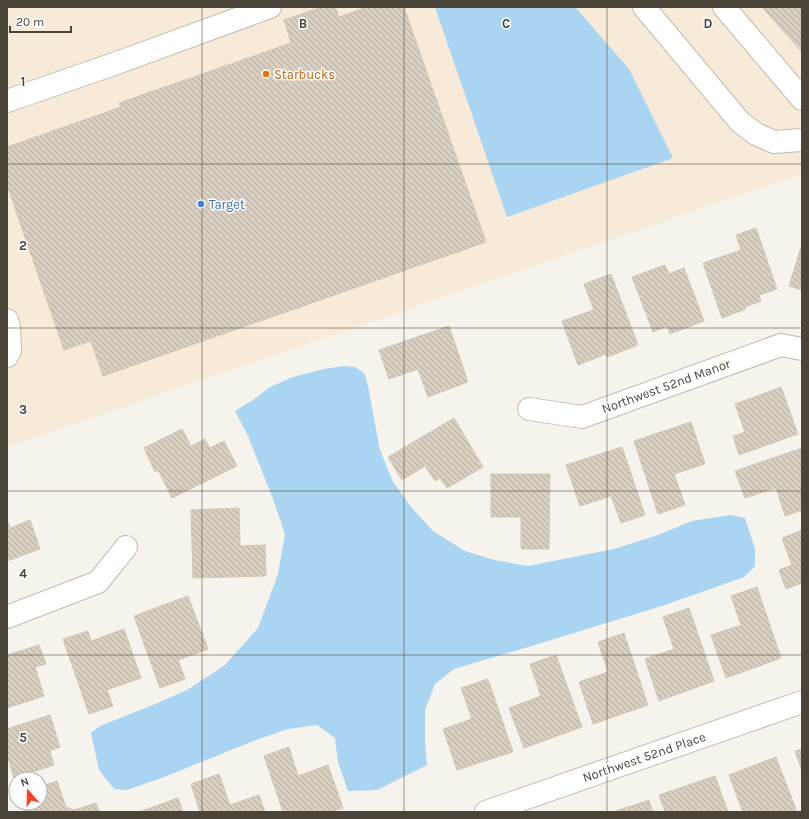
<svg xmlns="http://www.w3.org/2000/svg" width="809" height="819" viewBox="0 0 809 819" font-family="Karla,sans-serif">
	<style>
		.commercial { fill: #f7ead8 }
		.water { fill: #a9d4f2 }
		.building { fill: url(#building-back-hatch); stroke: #d3c7b4 }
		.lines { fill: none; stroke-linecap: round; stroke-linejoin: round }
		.minor-casing { stroke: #c2bbae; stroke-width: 24 }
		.minor { stroke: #fff; stroke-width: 22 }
		.grid { fill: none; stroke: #4b4439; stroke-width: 1; stroke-opacity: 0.55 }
		.food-dot { fill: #e8710a; stroke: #fff; stroke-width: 1.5 }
		.shop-dot { fill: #3f7fe0; stroke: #fff; stroke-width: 1.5 }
		.labels { text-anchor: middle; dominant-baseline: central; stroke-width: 3; stroke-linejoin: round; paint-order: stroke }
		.food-label { font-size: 13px; fill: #c56008; stroke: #fff; text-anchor: start }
		.shop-label { font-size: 13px; fill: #366cbe; stroke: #fff; text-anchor: start }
		.street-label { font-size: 13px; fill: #4b4439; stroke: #fff }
		.grid-label { font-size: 13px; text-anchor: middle; font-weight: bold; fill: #4b4439; stroke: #fff; stroke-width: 3; stroke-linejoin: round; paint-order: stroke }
	</style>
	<defs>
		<pattern id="building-back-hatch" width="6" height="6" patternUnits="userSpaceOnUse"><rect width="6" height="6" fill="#d8cfc1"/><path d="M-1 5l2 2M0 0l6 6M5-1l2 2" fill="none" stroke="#b1aa9e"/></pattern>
	</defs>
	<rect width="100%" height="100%" fill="#f6f3ec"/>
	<!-- commercial -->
	<path class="commercial" d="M7 7H802V174L7 447Z"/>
	<!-- water -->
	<path class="water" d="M435 7H575L629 69 673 158 507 217Z
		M344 366 355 367 364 373 368 386 380 450 393 482 412 508 433 531 465 551 494 560 528 566 614 549 658 535 692 521 730 515 745 518 755 549V566L744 577 665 605 538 644 454 669 435 684 425 710V741L427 765 377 790 348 791 338 762 335 738 317 725 288 729 256 740 164 777 127 790 114 789 99 770 91 733 100 726 153 705 187 690 225 665 258 628 278 574 285 534 273 499 248 436 235 411 253 400 270 387 293 377 324 369Z"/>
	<!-- building -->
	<path class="building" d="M322 7H335L339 17 367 7H404L486 242 103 376 91 341 64 350 7 185V147L121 107 119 103 291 43 284 20Z
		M762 7H802V52Z
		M756 228 777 289 759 295 761 301 745 307 746 309 722 318 703 263 741 250 736 235Z
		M802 244V290L789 286Z
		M665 265 669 274 684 268 704 321 670 334 667 326 653 332 632 277Z
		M611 274 638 345 607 357 606 354 578 365 562 321 594 310 584 284Z
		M449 326 468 382 428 397 418 369 389 379 379 350Z
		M781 387 798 434 739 455 733 436 745 432 735 404Z
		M454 418 483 467 447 488 440 478 435 481 425 466 402 480 388 457Z
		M691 422 705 464 674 474 685 505 658 514 634 441Z
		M182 429 191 446 205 439 210 448 224 441 237 466 172 498 158 470 155 472 144 448Z
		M622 447 645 515 621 523 611 496 580 506 566 465Z
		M802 448V510L785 516 776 488 745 498 735 471Z
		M491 474H550L549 549H521V517H491Z
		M239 508 240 546 265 545 266 576 193 578 191 510Z
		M7 520 10 528 30 520 40 549 7 561Z
		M802 530V583L786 589 779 570 792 565 782 538Z
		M757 587 781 658 726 678 711 635 741 625 731 596Z
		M188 596 208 649 178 660 185 679 160 688 134 616Z
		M689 608 714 681 659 701 645 659 674 649 663 617Z
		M124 629 141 678 107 690 113 706 89 714 63 639 88 631 91 641Z
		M624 633 648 705 593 724 579 682 608 672 598 642Z
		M39 645 46 664 35 667 44 696 7 708V655Z
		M556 655 582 727 524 748 509 708 541 696 530 664Z
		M488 679 513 752 457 770 443 729 472 719 461 688Z
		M50 715 60 747 50 751 54 765 14 778 7 756V729Z
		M289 747 298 776 328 765 343 808 330 812H283L264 756Z
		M802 749V771L795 751Z
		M776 757 797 812H743L729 775Z
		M219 774 230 805 259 795 265 812H200L191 784Z
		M715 776 728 812H665L659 795Z
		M57 781 66 807 74 810 96 803 100 812H25L22 803H40V787Z
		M178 798 183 812H139Z
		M649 800 653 812H613Z"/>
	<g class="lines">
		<defs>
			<path id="minor" d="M644 7 740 122 756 134 774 142 802 140
				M724 7 802 99
				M7 101 114 64 270 7
				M7 320 9 326 10 351 7 356
				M529 409 582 417 781 345 802 349
				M7 617 98 582 126 547
				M486 812 802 702"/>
		</defs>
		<!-- minor casing -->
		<use href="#minor" class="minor-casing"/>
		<!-- minor -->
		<use href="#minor" class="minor"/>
	</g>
	<!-- grid -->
	<path class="grid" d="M202 7V812M404 7V812M607 7V812M7 164H802M7 328H802M7 491H802M7 655H802"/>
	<!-- markers -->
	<circle class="food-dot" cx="266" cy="74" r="4"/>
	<circle class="shop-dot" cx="201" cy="204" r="4"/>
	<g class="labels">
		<!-- food labels -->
		<g class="food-label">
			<text x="274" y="74">Starbucks</text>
		</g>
		<!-- shop labels -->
		<g class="shop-label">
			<text x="209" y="204">Target</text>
		</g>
		<!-- street labels -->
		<g class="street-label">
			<text transform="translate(666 386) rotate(-20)">Northwest 52nd Manor</text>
			<text transform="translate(644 757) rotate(-19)">Northwest 52nd Place</text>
		</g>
	</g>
	<g class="grid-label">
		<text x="303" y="28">B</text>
		<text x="506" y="28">C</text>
		<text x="708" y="28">D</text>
		<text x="23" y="86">1</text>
		<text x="23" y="250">2</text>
		<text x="23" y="414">3</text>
		<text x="23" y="578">4</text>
		<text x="23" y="742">5</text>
	</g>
	<!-- border -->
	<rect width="809" height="819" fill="none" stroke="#4b4439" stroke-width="16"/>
	<!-- north arrow -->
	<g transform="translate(28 791) rotate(340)"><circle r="19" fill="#ffffff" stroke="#b7b4b0"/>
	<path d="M0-3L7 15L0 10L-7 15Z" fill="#fc3f1d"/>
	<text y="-6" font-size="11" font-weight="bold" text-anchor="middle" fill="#4b4439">N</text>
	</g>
	<!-- scale -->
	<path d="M10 26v6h61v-6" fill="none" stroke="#4b4439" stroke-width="2"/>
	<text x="16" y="26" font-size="12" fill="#4b4439" stroke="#ffffff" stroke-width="3" paint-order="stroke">20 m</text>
</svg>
